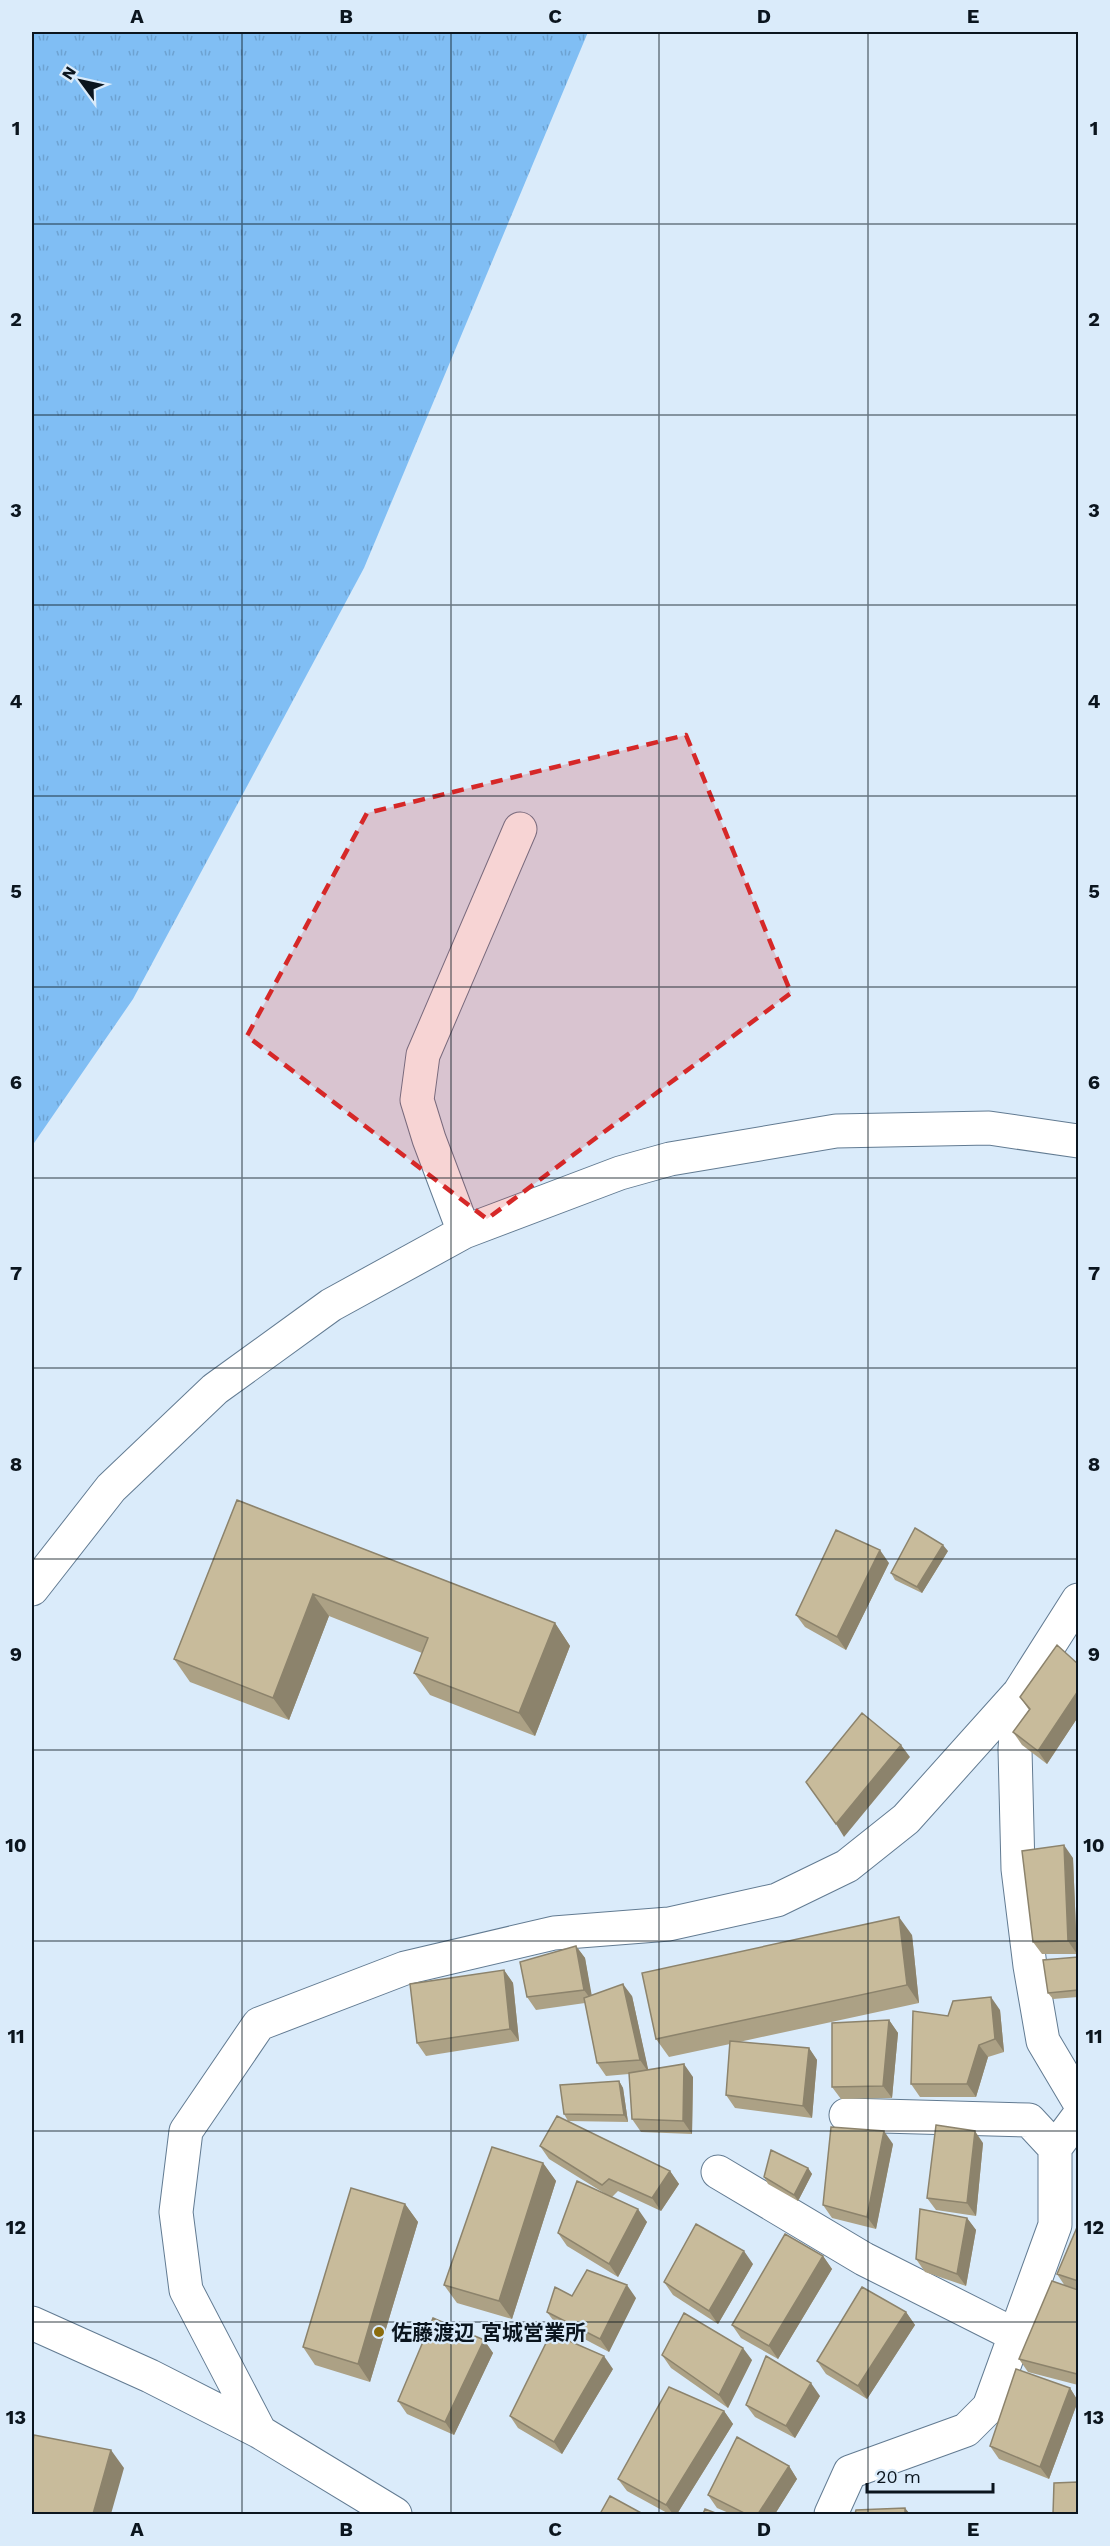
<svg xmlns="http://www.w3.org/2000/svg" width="1110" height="2546" viewBox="0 0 1110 2546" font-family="'Work Sans','Noto Sans JP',sans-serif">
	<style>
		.grass { fill: url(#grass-tufts) }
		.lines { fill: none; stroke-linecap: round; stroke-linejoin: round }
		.minor-casing { stroke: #627b92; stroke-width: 35 }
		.minor { stroke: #fff; stroke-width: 33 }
		.wall { fill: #aca185 }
		.shaded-wall { fill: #8c836c }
		.building { fill: #c8bb9b; stroke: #8c836c; stroke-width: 1.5 }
		.marked { fill: #d62828; fill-opacity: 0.2; stroke: #d62828; stroke-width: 4.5; stroke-dasharray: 12 8; stroke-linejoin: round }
		.grid { fill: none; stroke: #0b151e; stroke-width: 1.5; stroke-opacity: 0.55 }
		.poi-dot { fill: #8b6c0d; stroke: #daebfa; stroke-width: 2 }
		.labels { text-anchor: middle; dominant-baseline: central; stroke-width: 4.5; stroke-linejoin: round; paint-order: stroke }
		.poi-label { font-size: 21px; font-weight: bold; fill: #0b151e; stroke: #daebfa; text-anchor: start }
		.neatline { fill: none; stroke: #0b151e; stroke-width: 2 }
		.grid-label { font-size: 20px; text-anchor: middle; font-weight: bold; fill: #0b151e }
	</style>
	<defs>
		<pattern id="grass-tufts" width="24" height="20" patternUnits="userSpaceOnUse" patternTransform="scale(1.5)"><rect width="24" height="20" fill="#80bef4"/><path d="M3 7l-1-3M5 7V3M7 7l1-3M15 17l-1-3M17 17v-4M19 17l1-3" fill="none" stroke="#6da2d1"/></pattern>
	</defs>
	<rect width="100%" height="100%" fill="#daebfa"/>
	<!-- grass -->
	<path class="grass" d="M32 32H588L364 568 133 999 32 1146Z"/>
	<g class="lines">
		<defs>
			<path id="minor" d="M464 1232 429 1139 417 1100 423 1055 520 829
				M32 1589 111 1488 215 1389 331 1305 464 1232 620 1173 670 1159 836 1131 989 1128 1078 1141
				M1019 1693 1015 1749 1018 1869 1030 1966 1043 2041 1078 2100
				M846 2115 1029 2120 1055 2148
				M718 2172 864 2259 1015 2335
				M32 2323 150 2376 260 2432 395 2514
				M260 2432 186 2290 176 2212 186 2131 259 2024 405 1968 554 1933 669 1924 777 1900 847 1866 906 1819 1019 1693 1078 1600
				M831 2514 850 2472 966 2430 989 2407 1055 2225V2148L1078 2117"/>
		</defs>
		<!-- minor casing -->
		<use href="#minor" class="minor-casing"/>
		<!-- minor -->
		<use href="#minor" class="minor"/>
	</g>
	<!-- wall -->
	<path class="wall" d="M237 1500 555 1623 570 1646 535 1736 430 1695 414 1673 422 1653 329 1616 289 1720 190 1682 174 1659Z
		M948 1551 922 1593 895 1580 891 1573Z
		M889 1563 846 1650 805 1627 796 1615Z
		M1078 1664V1717L1047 1764 1022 1745 1013 1732 1029 1710 1020 1697Z
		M1073 1858 1077 1954H1042L1033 1942Z
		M912 1935 919 2003 739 2042 809 2048 817 2060 812 2118 735 2108 726 2095 730 2044 669 2057 656 2039Z
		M576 1946 585 1958 591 1995 632 1996 648 2070 693 2077 692 2134 641 2132 632 2119 629 2074 606 2076 597 2063 585 2003 536 2010 527 1997Z
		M1078 1957V1997L1053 1999 1048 1993Z
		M504 1970 513 1983 519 2041 426 2056 417 2043Z
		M1000 2010 1004 2052 988 2057 976 2097H920L911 2084 948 2016Z
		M889 2020 898 2033 892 2098 841 2099 832 2087Z
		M619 2081 623 2088 628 2122 568 2121 564 2114Z
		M983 2143 976 2216 936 2210 927 2198Z
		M893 2144 876 2229 832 2218 823 2205Z
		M540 2146 670 2171 679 2184 661 2211 618 2191 612 2197 647 2222 618 2277 567 2246 558 2233 604 2193 549 2159Z
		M543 2163 556 2181 512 2319 457 2303 444 2285Z
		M808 2168 812 2174 798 2201 768 2184 764 2177Z
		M405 2204 418 2222 370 2382 315 2365 303 2347Z
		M967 2218 976 2230 966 2286 925 2272 916 2259Z
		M1078 2225V2385L1028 2372 1019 2359 1065 2286 1057 2274Z
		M823 2256 832 2269 778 2359 741 2338 732 2325Z
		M753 2264 718 2324 673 2295 664 2282Z
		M636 2298 609 2352 556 2324 547 2312Z
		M906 2312 915 2325 867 2399 826 2374 817 2361Z
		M484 2340 493 2353 454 2435 407 2414 398 2401Z
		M662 2355 752 2360 728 2408 671 2368Z
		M613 2369 562 2454 518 2428 510 2416Z
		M1070 2388 1078 2401 1049 2479 999 2459 990 2446Z
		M820 2396 795 2438 755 2417 746 2405Z
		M724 2411 733 2424 677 2514H669L627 2491 618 2479Z
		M789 2466 797 2479 775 2514H731L717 2508 708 2495Z"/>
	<!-- shaded-wall -->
	<path class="shaded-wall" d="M943 1545 948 1551 922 1593 917 1587Z
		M880 1550 889 1563 846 1650 837 1637Z
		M313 1594 329 1616 289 1720 273 1698Z
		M555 1623 570 1646 535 1736 519 1713Z
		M1078 1691V1717L1047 1764 1038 1751Z
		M901 1745 910 1757 844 1837 836 1824Z
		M1064 1845 1073 1858 1077 1954 1068 1941Z
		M899 1917 912 1935 919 2003 907 1985Z
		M576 1946 585 1958 593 2002 584 1990Z
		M504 1970 513 1983 519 2041 510 2029Z
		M623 1984 632 1996 649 2073 640 2060Z
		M991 1997 1000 2010 1004 2052 995 2039Z
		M889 2020 898 2033 892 2098 883 2086Z
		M979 2045 988 2057 976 2097 967 2084Z
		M809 2048 817 2060 812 2118 803 2106Z
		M684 2064 693 2077 692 2134 683 2121Z
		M619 2081 623 2088 628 2122 624 2115Z
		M884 2131 893 2144 876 2229 867 2217Z
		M975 2131 983 2143 976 2216 967 2203Z
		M543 2163 556 2181 512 2319 499 2301Z
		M808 2168 812 2174 798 2201 794 2195Z
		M670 2171 679 2184 661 2211 652 2198Z
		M405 2204 418 2222 370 2382 358 2364Z
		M638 2209 647 2222 618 2277 609 2264Z
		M967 2218 976 2230 966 2286 957 2274Z
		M744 2251 753 2264 718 2324 709 2311Z
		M823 2256 832 2269 778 2359 769 2346Z
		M627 2285 636 2298 609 2352 600 2339Z
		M906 2312 915 2325 867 2399 858 2386Z
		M484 2340 493 2353 454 2435 445 2422Z
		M743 2348 752 2360 728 2408 719 2395Z
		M604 2356 613 2369 562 2454 554 2442Z
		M811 2383 820 2396 795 2438 786 2426Z
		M1070 2388 1078 2401 1049 2479 1040 2467Z
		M724 2411 733 2424 677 2514H673L666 2505Z
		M111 2450 124 2468 111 2514H93Z
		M789 2466 797 2479 775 2514H758Z
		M905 2508 910 2514H905Z"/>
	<!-- building -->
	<path class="building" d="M237 1500 555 1623 519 1713 414 1673 428 1638 313 1594 273 1698 174 1659Z
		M915 1528 943 1545 917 1587 891 1573Z
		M836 1530 880 1550 837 1637 796 1615Z
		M1057 1645 1078 1664V1691L1038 1751 1013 1732 1030 1709 1020 1697Z
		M862 1713 901 1745 836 1824 806 1782Z
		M1064 1845 1068 1941 1033 1942 1022 1851Z
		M899 1917 907 1985 656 2039 642 1973Z
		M576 1946 584 1990 527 1997 520 1962Z
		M1078 1957V1990L1048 1993 1043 1960Z
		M504 1970 510 2029 417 2043 410 1984Z
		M623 1984 640 2060 597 2063 584 1998Z
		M991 1997 995 2039 979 2045 967 2084H911L913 2011 948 2016 953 2001Z
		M889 2020 883 2086 832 2087V2023Z
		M730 2041 809 2048 803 2106 726 2095Z
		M684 2064 683 2121 632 2119 629 2073Z
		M619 2081 624 2115 564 2114 560 2085Z
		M557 2116 670 2171 652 2198 609 2179 602 2185 540 2146Z
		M936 2125 975 2131 967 2203 927 2198Z
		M831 2127 884 2131 867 2217 823 2205Z
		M492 2147 543 2163 499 2301 444 2285Z
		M771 2150 808 2168 794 2195 764 2177Z
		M577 2181 638 2209 609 2264 558 2233Z
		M351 2188 405 2204 358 2364 303 2347Z
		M920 2209 967 2218 957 2274 916 2259Z
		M696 2224 744 2251 709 2311 664 2282Z
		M1078 2225V2281L1057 2274Z
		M785 2234 823 2256 769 2346 732 2325Z
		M587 2270 627 2285 600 2339 547 2312 555 2287 572 2296Z
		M1052 2281 1078 2290V2370L1077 2374 1019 2359Z
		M862 2287 906 2312 858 2386 817 2361Z
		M684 2313 743 2348 719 2395 662 2355Z
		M433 2318 484 2340 445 2422 398 2401Z
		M551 2333 604 2356 554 2442 510 2416Z
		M766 2356 811 2383 786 2426 746 2405Z
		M1016 2369 1070 2388 1040 2467 990 2446Z
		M669 2387 724 2411 666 2505 618 2479Z
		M34 2435 111 2450 93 2514H32V2446Z
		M737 2437 789 2466 758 2514H746L708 2495Z
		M1078 2482V2514H1053L1054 2483Z
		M610 2496 643 2514H600Z
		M905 2508V2514H855L856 2510Z
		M705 2509 718 2514H703Z"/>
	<!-- marked area -->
	<path class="marked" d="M686 735 791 993 487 1219 247 1036 367 813Z"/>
	<!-- grid -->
	<path class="grid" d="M242 32V2514M451 32V2514M659 32V2514M868 32V2514M32 224H1078M32 415H1078M32 605H1078M32 796H1078M32 987H1078M32 1178H1078M32 1368H1078M32 1559H1078M32 1750H1078M32 1941H1078M32 2131H1078M32 2322H1078"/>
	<!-- markers -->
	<circle class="poi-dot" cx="379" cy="2332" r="6"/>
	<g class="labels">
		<!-- poi labels -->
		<g class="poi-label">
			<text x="391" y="2332">佐藤渡辺 宮城営業所</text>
		</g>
	</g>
	<!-- border -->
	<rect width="1110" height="2546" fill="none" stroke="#daebfa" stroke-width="66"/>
	<!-- north arrow -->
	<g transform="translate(81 81) rotate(303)" stroke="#daebfa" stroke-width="4.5" paint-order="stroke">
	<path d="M0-4.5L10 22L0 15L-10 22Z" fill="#0b151e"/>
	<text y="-9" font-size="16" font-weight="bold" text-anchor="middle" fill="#0b151e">N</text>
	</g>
	<!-- scale -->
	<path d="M867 2483v9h126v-9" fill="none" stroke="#0b151e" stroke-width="3"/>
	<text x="876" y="2483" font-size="18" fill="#0b151e" stroke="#daebfa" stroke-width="4.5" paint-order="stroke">20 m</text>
	<rect x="33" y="33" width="1044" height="2480" class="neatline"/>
	<g class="grid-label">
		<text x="137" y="23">A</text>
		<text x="346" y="23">B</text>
		<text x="555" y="23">C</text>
		<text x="764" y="23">D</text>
		<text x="973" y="23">E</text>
		<text x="16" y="135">1</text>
		<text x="1094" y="135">1</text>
		<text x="16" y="326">2</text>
		<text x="1094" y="326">2</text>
		<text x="16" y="517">3</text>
		<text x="1094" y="517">3</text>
		<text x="16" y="708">4</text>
		<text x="1094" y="708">4</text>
		<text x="16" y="898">5</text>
		<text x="1094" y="898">5</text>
		<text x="16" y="1089">6</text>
		<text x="1094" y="1089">6</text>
		<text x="16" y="1280">7</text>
		<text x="1094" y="1280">7</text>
		<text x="16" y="1471">8</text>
		<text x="1094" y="1471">8</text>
		<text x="16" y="1661">9</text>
		<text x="1094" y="1661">9</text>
		<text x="16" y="1852">10</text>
		<text x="1094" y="1852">10</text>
		<text x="16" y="2043">11</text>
		<text x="1094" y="2043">11</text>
		<text x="16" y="2234">12</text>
		<text x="1094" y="2234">12</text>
		<text x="16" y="2424">13</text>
		<text x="1094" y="2424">13</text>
		<text x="137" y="2536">A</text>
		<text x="346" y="2536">B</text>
		<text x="555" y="2536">C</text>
		<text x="764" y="2536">D</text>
		<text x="973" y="2536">E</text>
	</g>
</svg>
